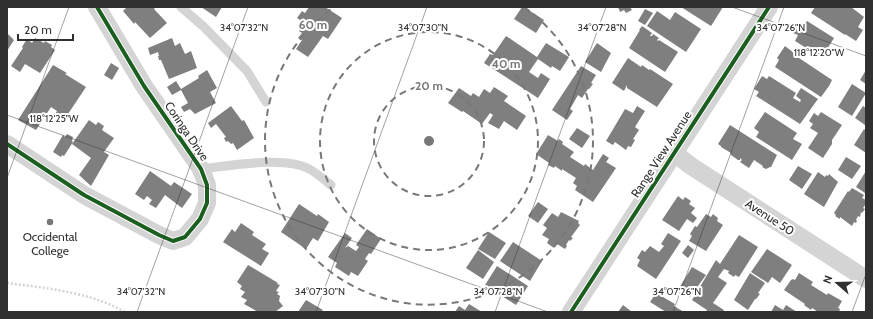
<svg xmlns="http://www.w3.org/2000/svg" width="873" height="319" viewBox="0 0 873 319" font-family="Cabin,sans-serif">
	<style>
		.building { fill: #7f7f7f }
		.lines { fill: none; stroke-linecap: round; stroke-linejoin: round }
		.path { stroke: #d4d4d4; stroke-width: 2.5; stroke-dasharray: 2 2; stroke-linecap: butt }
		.lane { stroke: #d4d4d4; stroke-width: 9 }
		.street { stroke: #d4d4d4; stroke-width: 18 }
		.cycleway-casing { stroke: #fff; stroke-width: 6 }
		.cycleway { stroke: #1b5e20; stroke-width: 4 }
		.ticks { fill: none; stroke: #303030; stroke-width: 1; stroke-opacity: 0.45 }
		.ring { fill: none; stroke: #787878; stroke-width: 2; stroke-dasharray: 7 5 }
		.poi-dot { fill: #787878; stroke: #fff; stroke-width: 1.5 }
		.labels { text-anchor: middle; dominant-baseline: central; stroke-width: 4; stroke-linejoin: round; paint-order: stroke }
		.street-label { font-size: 12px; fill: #303030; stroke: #fff }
		.poi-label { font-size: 12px; fill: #303030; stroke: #fff }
		.ticks-label { font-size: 10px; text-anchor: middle; fill: #303030; stroke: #fff; stroke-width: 4; stroke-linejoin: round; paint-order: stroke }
		.centre { fill: #787878; stroke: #fff; stroke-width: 2 }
		.ring-label { font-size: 12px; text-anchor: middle; font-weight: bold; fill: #787878; stroke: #fff; stroke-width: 4; stroke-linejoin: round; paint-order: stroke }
	</style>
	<rect width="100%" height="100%" fill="#fff"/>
	<!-- building -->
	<path class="building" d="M127 7H154L155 8 154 9 167 23 150 38 135 22 134 24 123 11Z
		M201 7H222L216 17Z
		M309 7 313 8 314 7H325L342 18 328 39 323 36 308 57 296 49 302 40 298 38 302 33 299 31 305 23 297 18 302 11 305 13Z
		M522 7H524L544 20 536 33 514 19Z
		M618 7H630L632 10 626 13 624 10 620 12Z
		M681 7H723L711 26Z
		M815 7H851L864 17 858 27 863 30 856 41 845 34V35L811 13Z
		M645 9 653 13 645 25 638 21Z
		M657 11 670 20 675 12 701 29 686 52 647 26Z
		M807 21 834 38 826 51 823 50 819 56 795 41 798 35 793 33 799 23 803 26Z
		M642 26 652 33 650 36H652L653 34 659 38 657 40 658 41 659 40 678 52 665 72 629 48 640 30H639Z
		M7 33 14 40 7 51Z
		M506 36 537 57 546 43 569 57 560 71 552 66 551 68 538 59 529 72 538 78 541 73 550 79 538 98 484 63 490 54 493 55Z
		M35 38 44 43 45 41 52 45 51 47 55 50 40 73 25 64 20 72 11 66 23 48 22 47 27 39 32 43Z
		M172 38 175 46 180 43 185 54 191 51 197 68 169 79 161 60H159L158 56H159L158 52 150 55 148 48Z
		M597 43 611 53 601 72 585 62Z
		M785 46 794 53 793 54 832 80 829 86 821 97 775 67 779 60 777 58Z
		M628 58 641 67 642 65 649 70 650 69 673 84 657 107 627 88V85L624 91 612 83Z
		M111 63 119 68 112 80 104 75Z
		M53 65 67 73 65 74 86 87 62 123 53 118 57 111 51 107 36 130 18 120Z
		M581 66 596 75 591 83 593 84 589 89H588L582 98 578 95 570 109 573 111 567 120 552 110Z
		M207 70 217 88 210 92 216 103 195 114 190 109 184 112 181 107 188 103 181 90 172 95 167 87 176 81 181 89 199 78 198 76Z
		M866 70V84L860 80Z
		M762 76 767 79 769 76 796 93 793 98 800 102 801 100 796 96 801 88 818 99 800 124 756 96 759 92 754 89Z
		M852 84 866 93 852 116 838 107Z
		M494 87 508 96 504 101 526 116 517 130 504 121 499 129 488 123 493 115 490 113 482 124 463 111 462 112 448 103 459 88 471 96 473 93 479 97 484 89 490 93Z
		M231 106 242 121 244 120 254 138 237 150 233 143 231 144 228 141 226 142 224 138 226 137 216 124 211 128 208 123Z
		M637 106 645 111 635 127 639 130 633 139 635 140 631 147 628 146 626 150 615 142 613 145 606 141 625 109 633 113Z
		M863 106 866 108V123L865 125 855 118Z
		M765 112 797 133 793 139 802 144 792 160 756 137 759 132 754 128Z
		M821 112 842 125 832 140V144L823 158 808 148 818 133 810 128 813 124 809 121 814 113 818 116Z
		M89 120 96 125 98 122 104 126 102 130 114 138 104 152 109 155 91 186 79 175 91 158 72 144Z
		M730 125 777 155 771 167H770L766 169 762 167 763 166 754 160 749 168 740 162 742 160 740 158V160H738L731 155 730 153H731L721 147V146L718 144Z
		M577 128 590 136 582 148 569 139Z
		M864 129 866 131V153L854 145Z
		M67 134 73 137 72 141 73 142 64 156 62 155 61 157 53 152 63 135 65 137Z
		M548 135 558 141 559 139 563 142 562 144 574 152 570 157 584 166 585 164 593 170 603 154 609 158 606 162 616 168 593 202 575 190 577 186 573 183 576 178 562 169V171L555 166 554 168 548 165 549 163 536 154Z
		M846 157 861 166 852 179 838 170Z
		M798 166 812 174 802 189 789 180Z
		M150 171 171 186 174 182 192 194 182 208 165 195 156 208 149 204 152 200 147 196 144 200 135 194Z
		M866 171V193H865L856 187Z
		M818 172 825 177 826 175 828 176 829 174 838 182 824 207 804 194Z
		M852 188 864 195 862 198 866 200V204L863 208 865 209 862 213 861 212 860 217 858 216 856 220 857 221 856 223 854 222 852 226 840 217V219L835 216 836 215 834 213 848 191 849 192Z
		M678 196 683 200 685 197 691 201 689 204 695 208 691 213 697 218 693 223 687 219 679 231 662 220Z
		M538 202 548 209 538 223 528 216Z
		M299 204 317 216 318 214 329 222 318 241 313 238 306 249 281 232Z
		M561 212 579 221 578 223 580 225 571 237 573 238 570 241 569 240 566 245 567 246 565 249 557 244 554 248 547 243 549 239 542 235 547 228 543 225 552 213 558 217Z
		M706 214 711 217 713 214 718 218 717 221 723 225 706 251 689 241 692 236 690 234 695 226 697 227Z
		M241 223 254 232 252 235 266 244 262 249 269 253 261 266 223 242 232 229 235 232Z
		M367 229 381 239 371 254 369 253 365 259 368 261 358 276 351 272 349 276 335 267 337 263 328 257 345 233 352 238 345 248 348 246 356 251 359 247 356 245Z
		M489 232 506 243 495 259 478 249Z
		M668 233 681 241 656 279 637 266 640 260 637 258 642 250 645 252 650 246 659 252 664 246 661 244Z
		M739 235 758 247 739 277 735 275 734 277 728 273 729 271 724 269 718 277 727 283 713 303 724 310 723 312H706L707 310 692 300 716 260 720 264Z
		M513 242 542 261 530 281 500 261Z
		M688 245 694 250 688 258 682 253Z
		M767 249 792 265 780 283 772 277 768 283 751 272Z
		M478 250 494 262 483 279 466 268Z
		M248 265 278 283 277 284 280 285 276 291 279 292 277 294 280 296 279 301 283 306 275 312H258L244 304 247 300 241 297 245 292 240 289 242 286 237 282Z
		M497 266 528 286 516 305 485 285Z
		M692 267 706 275 690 297 678 290Z
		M750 273 765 283 758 293 760 294 756 299H755L748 310 734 300Z
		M799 273 813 282 811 285 827 295 828 293 842 301 838 308 840 309 839 312H818L812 308 811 310 804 305 805 304 784 290 791 280 793 279 795 280Z
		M656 293 675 304 674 306 684 312H666L650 302Z
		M306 300 323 310 321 312H298Z
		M469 304 482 312H455L459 306 465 310Z
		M623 305 632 312H618Z
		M775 305 783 310 786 305 797 312H771Z"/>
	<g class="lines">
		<!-- path -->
		<path class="path" d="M7 283C46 288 90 292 125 312"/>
		<!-- lane -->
		<path class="lane" d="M181 7 204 27 247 71 266 102
			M201 169C229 166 286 155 311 170 318 174 324 180 331 185"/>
		<!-- street -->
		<path class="street" d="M7 144 84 195 159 235 173 241 185 237 200 219 207 203V185L201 169 144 86 97 7
			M674 153 691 166 866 279
			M571 312 769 7"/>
		<defs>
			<path id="cycleway" d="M7 144 84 195 159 235 173 241 185 237 200 219 207 203V185L201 169 144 86 97 7
				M571 312 769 7"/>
		</defs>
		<!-- cycleway casing -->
		<use href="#cycleway" class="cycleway-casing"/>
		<!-- cycleway -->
		<use href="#cycleway" class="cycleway"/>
	</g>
	<!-- ticks -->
	<path class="ticks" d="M732 7 866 56M7 115 548 312M7 178 69 7M137 312 248 7M316 312 427 7M495 312 606 7M673 312 784 7M852 312 866 274"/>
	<!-- distance rings -->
	<g class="ring">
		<circle cx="429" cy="141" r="55"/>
		<circle cx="429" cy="141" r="109"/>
		<path d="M524 7A164 164 0 1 1 334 7"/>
	</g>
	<!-- markers -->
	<circle class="poi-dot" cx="50" cy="222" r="4"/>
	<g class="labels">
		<!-- street labels -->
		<g class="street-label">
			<text transform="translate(187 131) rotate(56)">Coringa Drive</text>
			<text transform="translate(661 154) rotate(-57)">Range View Avenue</text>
			<text transform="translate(770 217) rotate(33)">Avenue 50</text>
		</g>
		<!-- poi labels -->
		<g class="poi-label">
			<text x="50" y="236">Occidental<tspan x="50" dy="14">College</tspan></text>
		</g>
	</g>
	<g class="ticks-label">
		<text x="244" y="31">34°07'32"N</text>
		<text x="423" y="31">34°07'30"N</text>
		<text x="602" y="31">34°07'28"N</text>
		<text x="781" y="31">34°07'26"N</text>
		<text x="819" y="56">118°12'20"W</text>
		<text x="54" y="122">118°12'25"W</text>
		<text x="141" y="295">34°07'32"N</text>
		<text x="320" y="295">34°07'30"N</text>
		<text x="498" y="295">34°07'28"N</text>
		<text x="677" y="295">34°07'26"N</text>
	</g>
	<circle cx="429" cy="141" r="6" class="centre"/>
	<g class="ring-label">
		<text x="313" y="29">60 m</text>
		<text x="506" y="68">40 m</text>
		<text x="429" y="90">20 m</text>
	</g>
	<!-- border -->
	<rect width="873" height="319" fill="none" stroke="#303030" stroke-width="16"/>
	<!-- north arrow -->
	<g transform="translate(837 283) rotate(290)" stroke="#ffffff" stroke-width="3" paint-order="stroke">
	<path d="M0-3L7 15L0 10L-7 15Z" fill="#303030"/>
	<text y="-6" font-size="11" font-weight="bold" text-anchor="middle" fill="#303030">N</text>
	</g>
	<!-- scale -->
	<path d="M18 34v6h55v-6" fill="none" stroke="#303030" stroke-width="2"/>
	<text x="24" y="34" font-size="12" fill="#303030" stroke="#ffffff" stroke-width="3" paint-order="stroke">20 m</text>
</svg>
